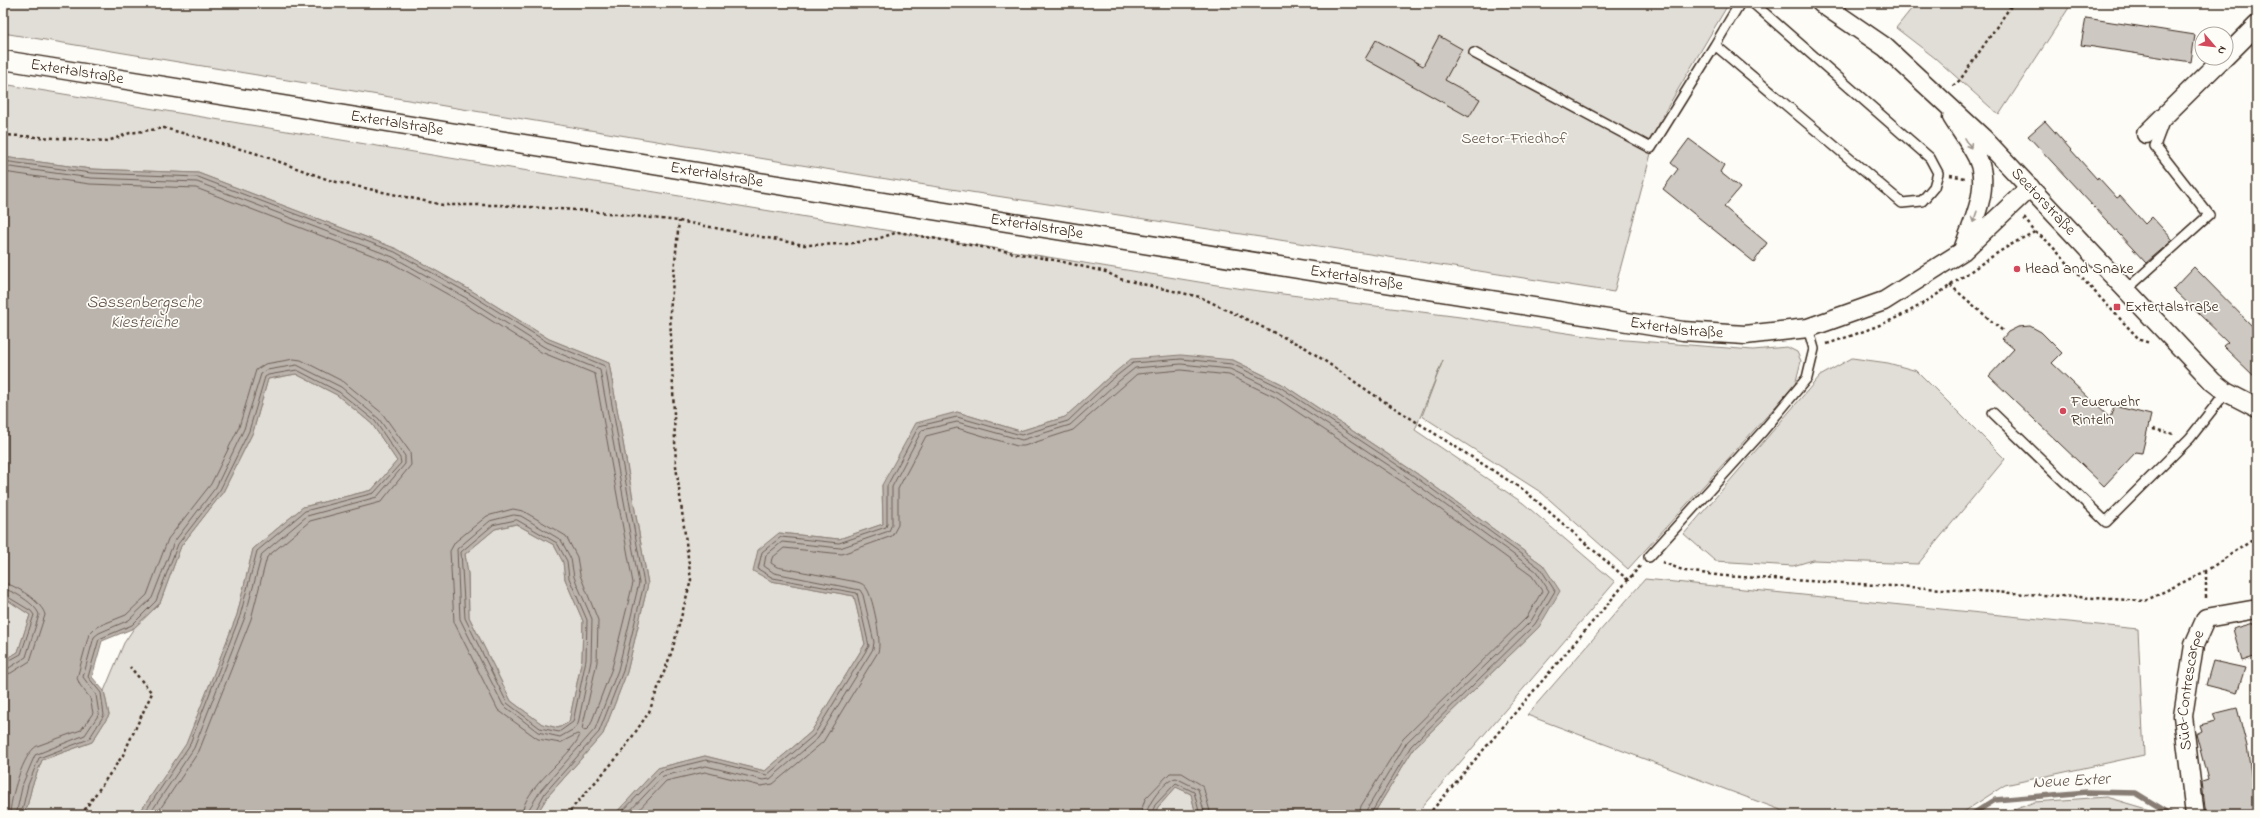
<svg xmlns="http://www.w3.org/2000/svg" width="2260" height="818" viewBox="0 0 2260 818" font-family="'Indie Flower',sans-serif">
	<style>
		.green { fill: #e1ded7; stroke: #8e847a }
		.water { fill: #bbb4ad; stroke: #887d74; fill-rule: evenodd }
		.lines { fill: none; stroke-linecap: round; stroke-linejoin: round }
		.shore { stroke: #6e6157; stroke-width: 1 }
		.stream { stroke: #887d74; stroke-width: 5.5 }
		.building { fill: #cdc8c2; stroke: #3b2a1e }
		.lane-casing { stroke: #3b2a1e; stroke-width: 12 }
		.street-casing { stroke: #3b2a1e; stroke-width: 21 }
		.path { stroke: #3b2a1e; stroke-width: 2.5; stroke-dasharray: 3 3; stroke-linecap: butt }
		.lane { stroke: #fdfcf7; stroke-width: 9 }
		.street { stroke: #fdfcf7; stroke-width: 18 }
		.oneway { stroke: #9c938a }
		.poi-dot { fill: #d1495b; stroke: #fdfcf7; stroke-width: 1.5 }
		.labels { text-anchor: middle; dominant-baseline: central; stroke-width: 3.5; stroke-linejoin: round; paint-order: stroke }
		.street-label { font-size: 16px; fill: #3b2a1e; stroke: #fdfcf7 }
		.park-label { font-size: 16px; fill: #64574c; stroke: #fdfcf7 }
		.poi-label { font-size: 16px; fill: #3b2a1e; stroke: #fdfcf7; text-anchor: start }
		.water-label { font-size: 17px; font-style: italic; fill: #615349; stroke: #fdfcf7 }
	</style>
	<rect width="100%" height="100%" fill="#fdfcf7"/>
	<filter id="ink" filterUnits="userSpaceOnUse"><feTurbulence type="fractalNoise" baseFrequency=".025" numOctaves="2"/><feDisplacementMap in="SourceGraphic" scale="8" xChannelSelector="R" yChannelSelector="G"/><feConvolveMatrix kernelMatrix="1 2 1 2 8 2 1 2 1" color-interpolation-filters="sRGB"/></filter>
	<g filter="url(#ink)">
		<!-- green -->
		<path class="green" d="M3 3H1729L1660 120 1614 292 874 177 3 33Z
			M1916 3H2072L1999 115 1935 58 1896 28Z
			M3 84 1229 287 1460 317 1600 338 1753 350 1787 347 1797 352 1801 361 1795 385 1628 569 1542 493 1422 416 1443 360 1415 430 1523 503 1615 582 1415 815H1373L1414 748 1539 627 1543 565 1416 473 1282 384 1233 360 1108 378 1065 417 1020 431 957 412 882 485 883 524 839 539 779 533 771 581 854 596 865 644 811 732 765 771 705 756 658 768 614 815H536L548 796 603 734 627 672 648 584 609 363 549 339 472 291 397 249 198 173 91 169 3 157Z
			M1852 358 1888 363 1917 371 2005 459 1918 564 1813 560 1793 566 1715 561 1684 534 1820 376Z
			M296 374 337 395 372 424 397 461 372 490 303 507 253 549 237 615 186 745 138 815H25L32 786 42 760 92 742 109 715 104 691 124 643 134 628 160 603 181 546 223 492 253 432 268 379Z
			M516 524 554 545 563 562 565 579 583 621 582 659 569 722 558 728 542 724 511 701 469 617 468 574 465 554 495 529Z
			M1645 579 2138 629 2144 755 2005 785 1959 815H1794L1527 715Z
			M3 597 30 615 18 652 3 661Z
			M1176 787 1191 794 1196 815H1154L1158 807Z
			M2106 797 2160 813 2161 815H2002L2034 802Z"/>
		<!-- water -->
		<path class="water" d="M3 157 91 169 198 173 397 249 472 291 549 339 609 363 648 584 627 672 603 734 548 796 536 815H138L186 744 237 615 253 549 303 507 372 490 397 461 372 424 337 395 296 374 268 379 253 432 223 492 181 546 160 603 134 628 102 641 92 677 104 691 109 715 92 742 42 760 32 786 25 815H3V661L18 652 30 615 3 597ZM516 524 554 545 563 562 565 579 583 621 582 659 569 722 558 728 542 724 511 701 469 617 468 574 465 554 495 529Z
			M1181 355 1233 360 1282 384 1416 473 1543 565 1560 591 1539 627 1414 748 1373 815H1196L1191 794 1176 787 1158 807 1154 815H614L658 768 705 756 765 771 811 732 865 644 854 596 771 581 753 571 758 550 779 533 839 539 883 524 882 485 916 423 957 412 1020 431 1065 417 1108 378 1131 359Z"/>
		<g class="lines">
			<!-- shore -->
			<path class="shore" d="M3 161 91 173 198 177 395 252 470 294 547 342 605 366 644 584 623 671 599 732 545 793 533 815
				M3 166 91 178 197 182 393 257 468 299 544 347 600 370 639 583 618 670 595 729 541 790 529 809 528 815
				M3 172 90 184 196 188 390 262 465 304 541 352 595 374 633 583 612 668 590 726 585 731 582 729 597 662 598 620 580 575 577 557 566 536 523 511 513 509 487 516 455 542 450 551 454 622 498 710 538 739 560 743 577 734 580 735C570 759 523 787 522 815
				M514 515 521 516 561 540 571 559 574 577 592 619 591 661 578 724 574 729 560 737 538 732 503 705 460 619 457 549 490 521Z
				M517 520 557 543 567 561 569 578 587 620 586 660 573 722 559 732 540 728 507 703 465 618 461 552 493 525Z
				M3 583C15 584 43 603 45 615L30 661 11 673 3 675
				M3 589C13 590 37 605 39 615L26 657 9 668 3 669
				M3 594 31 611 34 615 21 654 3 664
				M10 815C10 799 23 753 37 746L81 730 93 713 90 698 80 685 77 678 89 634 96 627 126 615 147 595 168 539 211 484 239 427 256 370 265 364 294 359 301 360 344 382 382 413 410 452 411 465 381 502 310 521 267 557 251 619 199 751 156 815
				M16 815 23 783 35 755 85 735 99 714 96 695 83 677 94 637 99 633 129 620 152 598 174 542 216 487 244 429 261 374 267 370 297 365 341 387 379 419 405 456V464L377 497 307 516 262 554 245 617 194 748 149 815
				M21 815 28 785 39 758 89 739 104 715 101 693 88 677 99 639 132 625 156 601 178 544 220 490 249 431 265 377 268 375 297 370 339 392 375 421 400 458 401 463 374 493 305 511 257 551 240 616 189 746 143 815
				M619 815 661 771 706 760 767 775 814 735 869 646 857 593 773 578 758 569 762 552 781 537 839 543 886 527 887 524V486L919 426 957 417 1021 435 1068 421 1110 381 1133 363 1181 359 1232 364 1280 387 1414 476 1540 568 1555 591 1535 624 1411 746 1370 815
				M626 815 663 776 706 766 763 780 770 779 818 738 873 649 874 642 863 595 860 590 774 573 764 566 766 555 782 542 840 548 889 531 892 524V487L922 430 957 422 1022 440 1070 425 1114 385 1135 368 1181 364 1230 369 1278 392 1411 480 1536 571 1549 591 1531 621 1407 742 1367 809 1365 815
				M634 815 666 781 705 772 761 786 773 784 823 742 878 652C882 642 873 598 867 589 865 585 861 583 857 582L777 567 771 563 772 558 784 548 842 554 892 536 898 525V489L926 436 957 428 1017 446H1024L1073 430 1137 374 1181 370 1229 375 1275 397 1407 485 1532 576 1542 591 1527 617 1403 739 1361 806 1359 815
				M1140 815 1145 799 1170 773H1182L1203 786 1211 815
				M1146 815C1147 804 1165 780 1176 778L1198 789 1205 815
				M1151 815 1155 805 1176 783 1194 792 1200 815"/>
			<!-- stream -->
			<path class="stream" d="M1971 815 1995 800 2087 792 2136 793 2172 815"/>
		</g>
		<!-- building -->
		<path class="building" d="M2086 18 2195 35 2191 62 2081 45Z
			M1439 36 1462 49 1445 80 1480 99 1469 117 1365 59 1376 40 1423 66Z
			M2045 121 2097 179 2098 177 2117 198 2120 196 2145 224 2152 217 2173 240 2146 263 2028 136Z
			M1689 139 1724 165 1720 172 1740 188 1724 207 1767 243 1754 262 1663 189 1678 169 1671 163Z
			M2194 267 2257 331V379L2223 346 2228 342 2173 289Z
			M2030 326 2041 332 2062 353 2052 363 2110 418 2114 406 2151 415 2142 453 2136 452 2104 486 1989 376 2014 349 2002 339 2008 332 2018 327Z
			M2257 622V656L2242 661 2233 629Z
			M2213 661 2245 668 2237 693 2206 685Z
			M2237 708 2247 746 2257 815H2206L2202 782 2208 780 2196 734 2202 731 2200 725 2216 721 2213 714Z"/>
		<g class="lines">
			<defs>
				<path id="lane" d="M1740 3 1715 45 1902 203 1922 201 1934 187 1938 173 1930 158 1753 3
					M1474 53 1651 148 1715 45
					M2127 289 2209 215 2155 146 2164 122
					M1993 413 2106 522 2190 438 2226 392
					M1649 557 1763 431 1807 378 1814 349 1808 328"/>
				<g id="street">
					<path id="s1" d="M1821 3 1885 47 1983 138 2213 382 2226 392 2257 408"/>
					<path d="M2226 56 2257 25"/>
					<path id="s2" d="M3 60 1683 331 1745 335 1808 328 1884 301 1963 251 2030 187"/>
					<path d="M1952 117C1960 130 1970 143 1977 157 1991 186 1974 219 1964 247"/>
					<path d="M2146 134 2223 58"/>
					<path id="s3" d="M2195 815 2183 716 2194 645 2206 618 2257 609"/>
				</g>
			</defs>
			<!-- lane casing -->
			<use href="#lane" class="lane-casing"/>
			<!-- street casing -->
			<use href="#street" class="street-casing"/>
			<!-- path -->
			<path class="path" d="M1953 86 1960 80 2013 3
				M3 135 108 141 130 133 164 128 255 153 332 181 443 205H499L590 211 679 221 804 245 847 244 877 239 898 232 1059 261 1106 272 1120 279 1200 297 1306 348 1371 393 1525 491 1628 580
				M1950 175 1965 178
				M2024 218 2035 232 2046 240 2140 340 2150 343
				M1950 285 2003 331
				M1827 344C1859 333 1893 322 1922 304 1960 281 1994 251 2035 232
				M2153 429 2174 434
				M1662 562 1685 571 1724 576 2145 601 2206 571 2257 537
				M2206 571V601
				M81 815 123 755 152 693 130 667
				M566 815 622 752 649 712 672 651 691 580 676 466 670 312 679 221
				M1428 815 1640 566"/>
			<!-- lane -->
			<use href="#lane" class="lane"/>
			<!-- street -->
			<use href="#street" class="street"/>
		</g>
		<!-- one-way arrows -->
		<defs><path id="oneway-shaft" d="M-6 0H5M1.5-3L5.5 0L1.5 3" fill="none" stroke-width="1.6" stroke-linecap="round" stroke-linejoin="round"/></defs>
		<g class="oneway">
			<use href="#oneway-shaft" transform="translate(1968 143) rotate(59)"/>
			<use href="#oneway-shaft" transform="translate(1975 217) rotate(109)"/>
		</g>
	</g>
	<!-- markers -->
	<g class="poi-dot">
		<circle cx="2017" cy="269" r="4"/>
		<rect x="2113" y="303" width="8" height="8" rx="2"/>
		<circle cx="2063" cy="411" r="4"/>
	</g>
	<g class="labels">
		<!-- street labels -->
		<g class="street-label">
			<text stroke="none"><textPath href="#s2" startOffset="75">Extertalstraße</textPath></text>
			<text stroke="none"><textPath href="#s2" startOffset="399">Extertalstraße</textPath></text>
			<text stroke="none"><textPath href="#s2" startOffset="723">Extertalstraße</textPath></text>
			<text stroke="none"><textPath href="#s1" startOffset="299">Seetorstraße</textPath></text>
			<text stroke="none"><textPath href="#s2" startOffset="1047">Extertalstraße</textPath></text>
			<text stroke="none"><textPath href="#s2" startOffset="1371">Extertalstraße</textPath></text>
			<text stroke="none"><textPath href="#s2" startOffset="1695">Extertalstraße</textPath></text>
			<text stroke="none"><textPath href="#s3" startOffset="126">Süd-Contrescarpe</textPath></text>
		</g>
		<!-- park labels -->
		<g class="park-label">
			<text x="1514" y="139">Seetor-Friedhof</text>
		</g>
		<!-- poi labels -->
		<g class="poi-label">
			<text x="2025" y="269">Head and Snake</text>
			<text x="2125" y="307">Extertalstraße</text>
			<text x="2071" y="402">Feuerwehr<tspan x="2071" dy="18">Rinteln</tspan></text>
		</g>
		<!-- water labels -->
		<g class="water-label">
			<text x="144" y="302">Sassenbergsche<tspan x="144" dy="20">Kiesteiche</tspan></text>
			<text transform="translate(2071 781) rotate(-3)">Neue Exter</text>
		</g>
	</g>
	<!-- margin -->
	<rect width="2260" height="818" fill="none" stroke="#fdfcf7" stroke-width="16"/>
	<rect x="8" y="8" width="2244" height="802" fill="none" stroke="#3b2a1e" stroke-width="1.5" filter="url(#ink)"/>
	<!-- north arrow -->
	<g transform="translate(2214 46) rotate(118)"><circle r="19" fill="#fdfcf7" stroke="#afa8a0"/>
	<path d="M0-3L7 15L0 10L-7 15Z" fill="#d1495b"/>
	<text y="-6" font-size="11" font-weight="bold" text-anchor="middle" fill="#3b2a1e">N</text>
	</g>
</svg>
